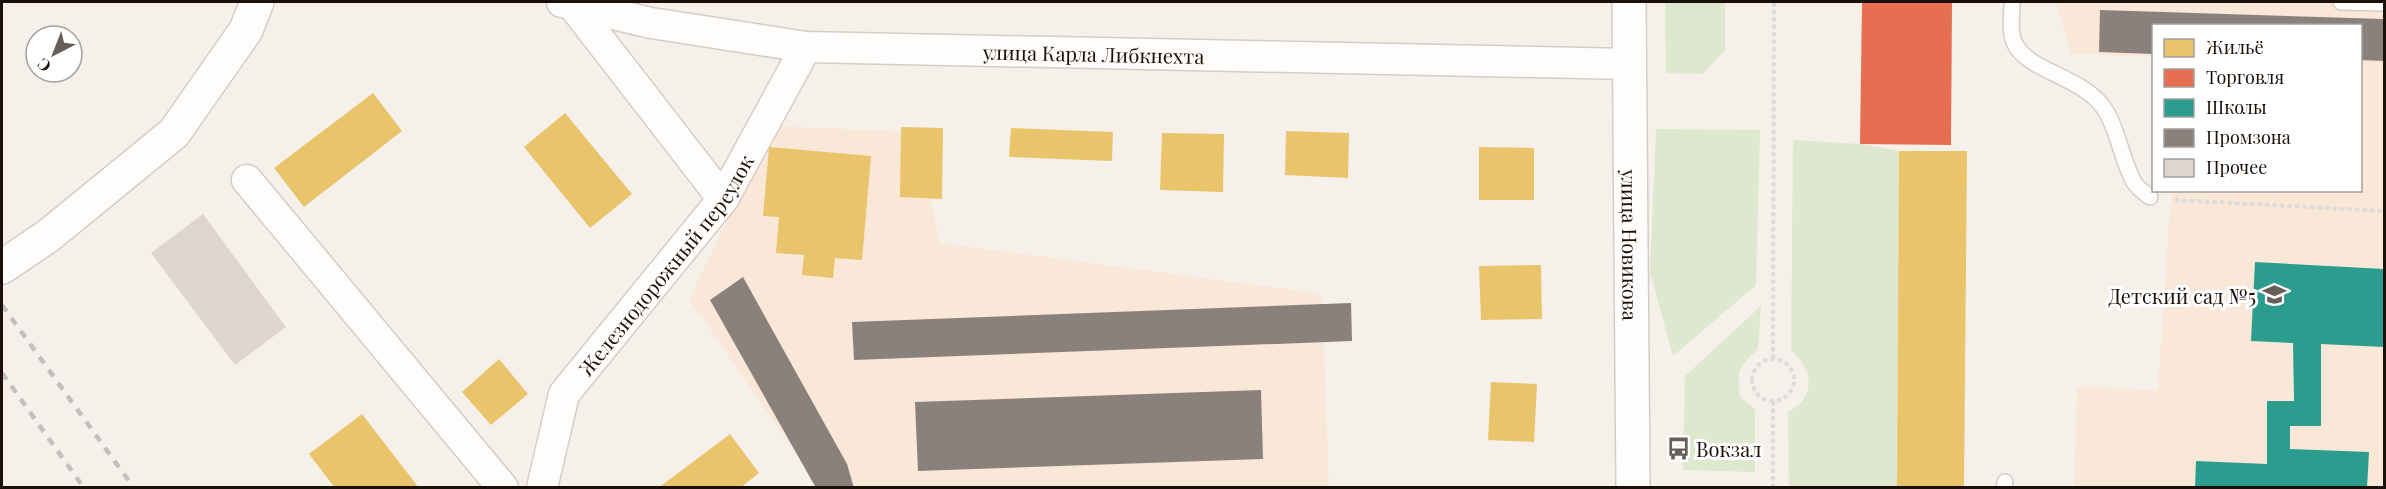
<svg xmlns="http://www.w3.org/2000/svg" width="2386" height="489" viewBox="0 0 2386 489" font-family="'Playfair Display',serif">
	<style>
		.built { fill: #f9e7d8 }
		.green { fill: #dde8ce }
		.homes { fill: #e9c46a }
		.shops { fill: #e76f51 }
		.schools { fill: #2a9d8f }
		.industry { fill: #8a817c }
		.building { fill: #ded5cf }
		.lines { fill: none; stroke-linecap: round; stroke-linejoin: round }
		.lane-casing { stroke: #d5ccc6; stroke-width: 18 }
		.street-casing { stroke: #d5ccc6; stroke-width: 33 }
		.secondary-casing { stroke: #d5ccc6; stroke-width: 36 }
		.path { stroke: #dedcdb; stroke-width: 4; stroke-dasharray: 4.5 3; stroke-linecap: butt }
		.lane { stroke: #fefdfc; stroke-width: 15 }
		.street { stroke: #fefdfc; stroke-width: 30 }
		.secondary { stroke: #fefdfc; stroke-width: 33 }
		.rail { stroke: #c3c0bf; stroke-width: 4.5; stroke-dasharray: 8 8; stroke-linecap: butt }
		.labels { text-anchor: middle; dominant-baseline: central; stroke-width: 6; stroke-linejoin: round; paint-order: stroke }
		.street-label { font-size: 20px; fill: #1a1009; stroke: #fff }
		.poi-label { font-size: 20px; fill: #1a1009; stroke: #fff; text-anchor: end }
	</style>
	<rect width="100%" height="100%" fill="#f6f0eb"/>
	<!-- built -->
	<path class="built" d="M2056 2H2384V487H2074L2077 387 2158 390 2171 191 2360 190V26H2154L2153 57 2071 54Z
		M774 126 916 132 940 243 1322 294 1329 487H819L689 299Z"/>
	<!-- green -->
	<path class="green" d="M1665 2H1725V50L1703 74 1666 73Z
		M1656 129 1760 130 1756 285 1673 356 1650 272Z
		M1793 140 1860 144 1899 151 1897 487H1789L1788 412C1793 409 1800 405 1803 400 1816 381 1805 363 1791 350Z
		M1761 306 1758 349C1738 368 1737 369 1740 397L1755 409V472L1683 470 1685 376Z"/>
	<!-- homes -->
	<path class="homes" d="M373 93 402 131 304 207 274 168Z
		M565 113 632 194 590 228 524 147Z
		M901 127 943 128 942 199 900 197Z
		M1011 128 1113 132 1112 161 1009 157Z
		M1286 131 1349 133 1348 178 1285 175Z
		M1162 133 1224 134 1223 192 1160 190Z
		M769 147 871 156 862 260 835 258 833 278 802 275 804 255 776 253 779 217 763 216Z
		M1479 147 1534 148V200H1479Z
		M1899 151H1967L1964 488H1897Z
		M1541 265 1542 319 1481 320 1479 266Z
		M499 359 528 394 491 425 462 392Z
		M1491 382 1537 384 1534 442 1488 440Z
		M362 414 419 488H335L309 454Z
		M730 434 759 473 740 488H658Z"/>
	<!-- shops -->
	<path class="shops" d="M1862 2H1952L1951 145 1860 144Z"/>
	<!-- schools -->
	<path class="schools" d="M2255 262 2384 269V347L2321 344V426H2290V449L2369 452 2367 488H2195L2196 461 2267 464V401H2294L2293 343 2251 341Z"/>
	<!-- industry -->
	<path class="industry" d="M2100 10 2384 19V61L2360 60V26H2154V54L2099 52Z
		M743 277 847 464 854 488H816L710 300Z
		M1351 303 1352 341 854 360 852 322Z
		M1261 390 1263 459 918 471 915 402Z"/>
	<!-- building -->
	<path class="building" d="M203 214 286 327 235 365 151 253Z"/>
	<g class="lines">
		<defs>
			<path id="lane" d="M2012 2C2012 15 2009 30 2014 42 2027 73 2087 76 2107 113 2119 134 2122 161 2134 182 2137 188 2145 193 2150 197
				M2341 2 2384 3
				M2004 488 2005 482"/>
			<g id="street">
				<path id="s1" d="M562 2 651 23 806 47 1629 64"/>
				<path d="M572 4 723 199"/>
				<path d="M247 180 503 488"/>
				<path id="s2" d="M542 488 564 394 723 199 806 47"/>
			</g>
			<g id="secondary">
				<path id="s3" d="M1629 2 1633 488"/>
				<path d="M2 267 48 236 174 133 246 30 257 2"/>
			</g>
		</defs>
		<!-- lane casing -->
		<use href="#lane" class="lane-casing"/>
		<!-- street casing -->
		<use href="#street" class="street-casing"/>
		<!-- secondary casing -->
		<use href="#secondary" class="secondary-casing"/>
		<!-- path -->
		<path class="path" d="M2175 200 2384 211
			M1773 359 1774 2
			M1752 380a21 21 0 1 1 42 0a21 21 0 1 1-42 0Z
			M1773 401V488"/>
		<!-- lane -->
		<use href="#lane" class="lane"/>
		<!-- street -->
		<use href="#street" class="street"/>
		<!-- secondary -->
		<use href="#secondary" class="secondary"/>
		<!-- rail -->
		<path class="rail" d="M2 305 134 488
			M2 373 84 488"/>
	</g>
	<!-- icons -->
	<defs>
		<symbol id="school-bare" viewBox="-9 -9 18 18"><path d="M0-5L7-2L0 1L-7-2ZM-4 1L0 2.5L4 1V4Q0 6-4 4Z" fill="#675e58" stroke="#fff" stroke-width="2.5" paint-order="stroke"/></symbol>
		<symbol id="bus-bare" viewBox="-9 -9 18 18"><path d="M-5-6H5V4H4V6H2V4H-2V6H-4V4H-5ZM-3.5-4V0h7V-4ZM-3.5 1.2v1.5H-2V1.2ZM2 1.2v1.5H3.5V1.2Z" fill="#675e58" stroke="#fff" stroke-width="2.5" paint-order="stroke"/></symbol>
	</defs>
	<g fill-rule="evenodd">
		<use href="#school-bare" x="2258" y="278" width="33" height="33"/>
		<use href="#bus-bare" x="1662" y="432" width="33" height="33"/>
	</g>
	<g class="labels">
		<!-- street labels -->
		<g class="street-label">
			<text stroke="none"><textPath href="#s1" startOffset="536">улица Карла Либкнехта</textPath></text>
			<text stroke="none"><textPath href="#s3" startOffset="243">улица Новикова</textPath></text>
			<text stroke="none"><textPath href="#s2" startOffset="261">Железнодорожный переулок</textPath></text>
		</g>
		<!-- poi labels -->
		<g class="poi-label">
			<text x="2256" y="295">Детский сад №5</text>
			<text x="1696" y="448" text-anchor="start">Вокзал</text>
		</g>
	</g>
	<!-- border -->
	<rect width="2386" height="489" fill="none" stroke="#1a1009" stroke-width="6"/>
	<!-- legend -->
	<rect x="2152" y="24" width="210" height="168" fill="#ffffff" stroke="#a39f9d" stroke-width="1.5"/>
	<rect x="2164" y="39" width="30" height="18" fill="#e9c46a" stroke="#a39f9d" stroke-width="1.5"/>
	<text x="2206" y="54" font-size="18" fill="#1a1009">Жильё</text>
	<rect x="2164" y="69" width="30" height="18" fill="#e76f51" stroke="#a39f9d" stroke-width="1.5"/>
	<text x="2206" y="84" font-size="18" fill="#1a1009">Торговля</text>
	<rect x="2164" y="99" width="30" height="18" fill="#2a9d8f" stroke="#a39f9d" stroke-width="1.5"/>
	<text x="2206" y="114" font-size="18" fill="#1a1009">Школы</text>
	<rect x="2164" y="129" width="30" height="18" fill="#8a817c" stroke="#a39f9d" stroke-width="1.5"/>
	<text x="2206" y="144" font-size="18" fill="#1a1009">Промзона</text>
	<rect x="2164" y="159" width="30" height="18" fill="#ded5cf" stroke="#a39f9d" stroke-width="1.5"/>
	<text x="2206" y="174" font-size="18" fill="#1a1009">Прочее</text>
	<!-- north arrow -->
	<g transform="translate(54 54) rotate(222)"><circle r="28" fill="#ffffff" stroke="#a39f9d" stroke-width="1.5"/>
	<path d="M0-4.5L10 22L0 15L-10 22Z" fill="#675e58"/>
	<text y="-9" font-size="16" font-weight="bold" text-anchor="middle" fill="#1a1009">С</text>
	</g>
</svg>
